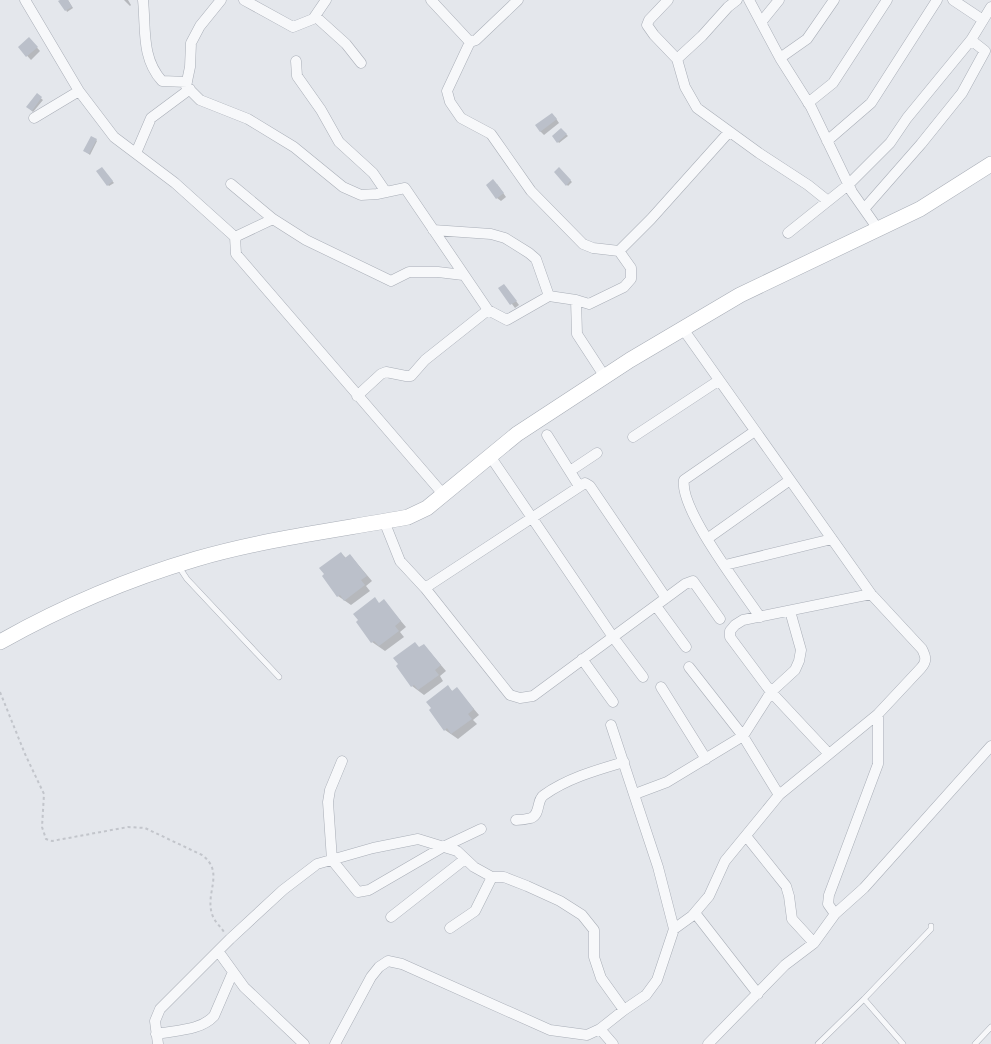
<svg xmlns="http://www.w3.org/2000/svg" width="991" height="1044" viewBox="0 0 991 1044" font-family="'Roboto Condensed',sans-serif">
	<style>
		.shadow { fill: #0003 }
		.building { fill: #bbc0ca }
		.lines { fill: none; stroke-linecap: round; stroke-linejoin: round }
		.lane-casing { stroke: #a9aeb7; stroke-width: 6 }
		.street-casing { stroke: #a9aeb7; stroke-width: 11 }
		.secondary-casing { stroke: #a9aeb7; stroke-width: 16 }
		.path { stroke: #c2c5cb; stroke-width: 2; stroke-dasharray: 3 3; stroke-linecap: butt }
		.lane { stroke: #f7f8fa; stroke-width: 5 }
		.street { stroke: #f7f8fa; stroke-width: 10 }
		.secondary { stroke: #fff; stroke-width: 15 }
	</style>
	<rect width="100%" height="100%" fill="#e4e7ec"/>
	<!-- shadow -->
	<path class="shadow" d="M62 0H68L73 8 67 12Z
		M124 0H128L131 5 130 6Z
		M32 42 40 51 31 60 19 47Z
		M37 95 43 100 33 112 28 107Z
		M555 117 559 123 544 135 540 131Z
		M561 129 568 136 559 143 553 136Z
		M96 140 97 141 90 155 86 152Z
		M101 168 114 183 109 186 108 185Z
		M559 169 572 182 568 186 555 172Z
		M497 184 506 197 501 201 497 198Z
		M504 285 519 305 515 308 500 288Z
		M341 553 346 558 350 555 372 581 366 586 370 591 351 605 338 596Z
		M384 601 406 627 400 632 404 637 385 651 372 642 380 604Z
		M424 645 446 671 440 676 443 681 424 695 412 686 400 665Z
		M448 687 453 692 457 689 479 715 473 720 477 724 458 739 445 730Z"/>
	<!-- building -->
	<path class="building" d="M60 0H68L72 7 65 11 58 1Z
		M29 37 38 47 26 57 18 47Z
		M37 93 42 97 32 111 26 107Z
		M552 113 557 119 540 132 535 125Z
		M561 128 567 134 557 143 552 136Z
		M91 136 97 139 89 154 83 151Z
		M102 167 113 181 107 186 96 171Z
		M559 167 571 180 566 186 554 172Z
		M493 179 504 193 496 199 486 185Z
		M504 284 517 301 510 305 498 288Z
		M341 552 345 558 350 554 367 576 361 580 365 585 344 601 340 595 337 597 322 576 324 574 319 568Z
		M375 597 379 603 384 599 401 621 395 626 399 631 379 646 374 641 371 643 356 622 358 620 353 614Z
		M415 642 419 647 424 644 441 665 435 670 439 675 418 690 414 685 411 687 396 666 398 664 393 658Z
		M448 685 452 691 457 687 474 709 468 714 472 719 451 734 447 728 444 731 429 710 431 708 426 702Z"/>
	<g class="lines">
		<defs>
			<path id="lane" d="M179 567 187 579 279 677
				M818 1044 864 999
				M903 1044 864 999 931 929V926
				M975 1044 991 1027"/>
			<path id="street" d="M25 0 79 91 114 137 175 183 235 237 236 254 443 494
				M143 0C146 28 141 58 162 81L187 82
				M221 0 200 26 191 43 190 67 186 86 200 100 248 119 294 147 343 187 361 195 377 194 405 188 488 310 507 320 549 296 576 300 589 304 624 287 631 279V268L619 251 651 219 729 132
				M244 0 293 27 313 19 326 0
				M431 0 470 42 476 40 518 0
				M668 0 649 20 647 25 654 35 677 59 685 87 697 108 759 153 808 185 828 201
				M749 0 780 58 811 107 852 192 878 229
				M953 0 983 20
				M315 16 346 44 361 63
				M762 21 779 0
				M470 42 447 91 450 102 461 118 491 134 531 191 583 244 593 248 619 251
				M780 58 807 39 834 0
				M677 59 702 36 728 7 737 0
				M296 61 297 76 321 110 339 142 373 173 386 192
				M808 103 833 83 887 0
				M34 118 79 91
				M827 141 871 103 937 0
				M136 153 151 118 190 89
				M231 184 273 219
				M864 209 921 144 962 93 985 51 971 40
				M433 230 491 234 505 238 529 253 536 259 549 296
				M788 233 848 185 890 143 907 118 971 40 991 7
				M235 237 273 219 306 240 391 281 409 272H438L463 275
				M576 300 577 334 605 377
				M683 329 871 594 922 649C926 657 927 661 921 668L878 714 779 795
				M357 396 381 374 386 372 406 376H411L425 360 488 310
				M755 431 684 480C679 509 742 590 760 617
				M547 435 579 486
				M633 437 718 381
				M490 456 613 637 685 584 693 581 720 619
				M570 471 597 453
				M384 521 400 561 425 588
				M707 539 790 480
				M725 565 832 539
				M656 606 686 647
				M582 659 613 702
				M643 677 613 637 533 696 520 698 510 695 425 588 585 483 590 486 666 598
				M661 687 706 759
				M829 754 771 692 730 637V631L735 625 743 620 871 594
				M342 761 330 790 328 802 332 860 358 892 369 890 443 847 481 829
				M635 794 667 782 743 736 771 692 795 670 799 661 801 650 790 611
				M516 820C521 820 527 819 531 818 541 814 536 800 544 795 568 778 597 770 624 762
				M746 836 786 886 789 896 792 919 814 943
				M695 913 758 994
				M835 914 828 904 829 895 878 764V714
				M391 917 465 859
				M450 928 475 911 492 877
				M674 929 692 916 709 896 725 861 779 795 743 736 689 667
				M218 951 244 987 304 1044
				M600 1029 624 1010 646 995 657 980 674 929 658 867 611 725
				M156 1034C176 1030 200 1031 214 1016L233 972
				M158 1044 155 1021 160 1009 230 939 283 890 317 864 373 848 418 839 457 851 474 867 492 877H504L527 886 560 901 582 915 594 930V957L601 978 624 1010
				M335 1044 371 977 379 967 388 961 402 964 550 1030 587 1035 600 1029 613 1044
				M708 1044 785 965 814 943 835 914 864 888 991 746"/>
			<path id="secondary" d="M0 642C62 607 128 579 196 559 265 539 337 530 408 517L427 508 517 434 630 360 740 295 920 209 991 164"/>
		</defs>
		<!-- lane casing -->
		<use href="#lane" class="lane-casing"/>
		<!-- street casing -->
		<use href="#street" class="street-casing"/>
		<!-- secondary casing -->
		<use href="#secondary" class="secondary-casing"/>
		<!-- path -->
		<path class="path" d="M0 692 25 754 44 794 42 827 46 839 52 841 128 827 145 828 202 855C225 872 205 892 212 914 214 921 220 926 224 932"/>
		<!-- lane -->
		<use href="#lane" class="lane"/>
		<!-- street -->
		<use href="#street" class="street"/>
		<!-- secondary -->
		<use href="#secondary" class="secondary"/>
	</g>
</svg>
